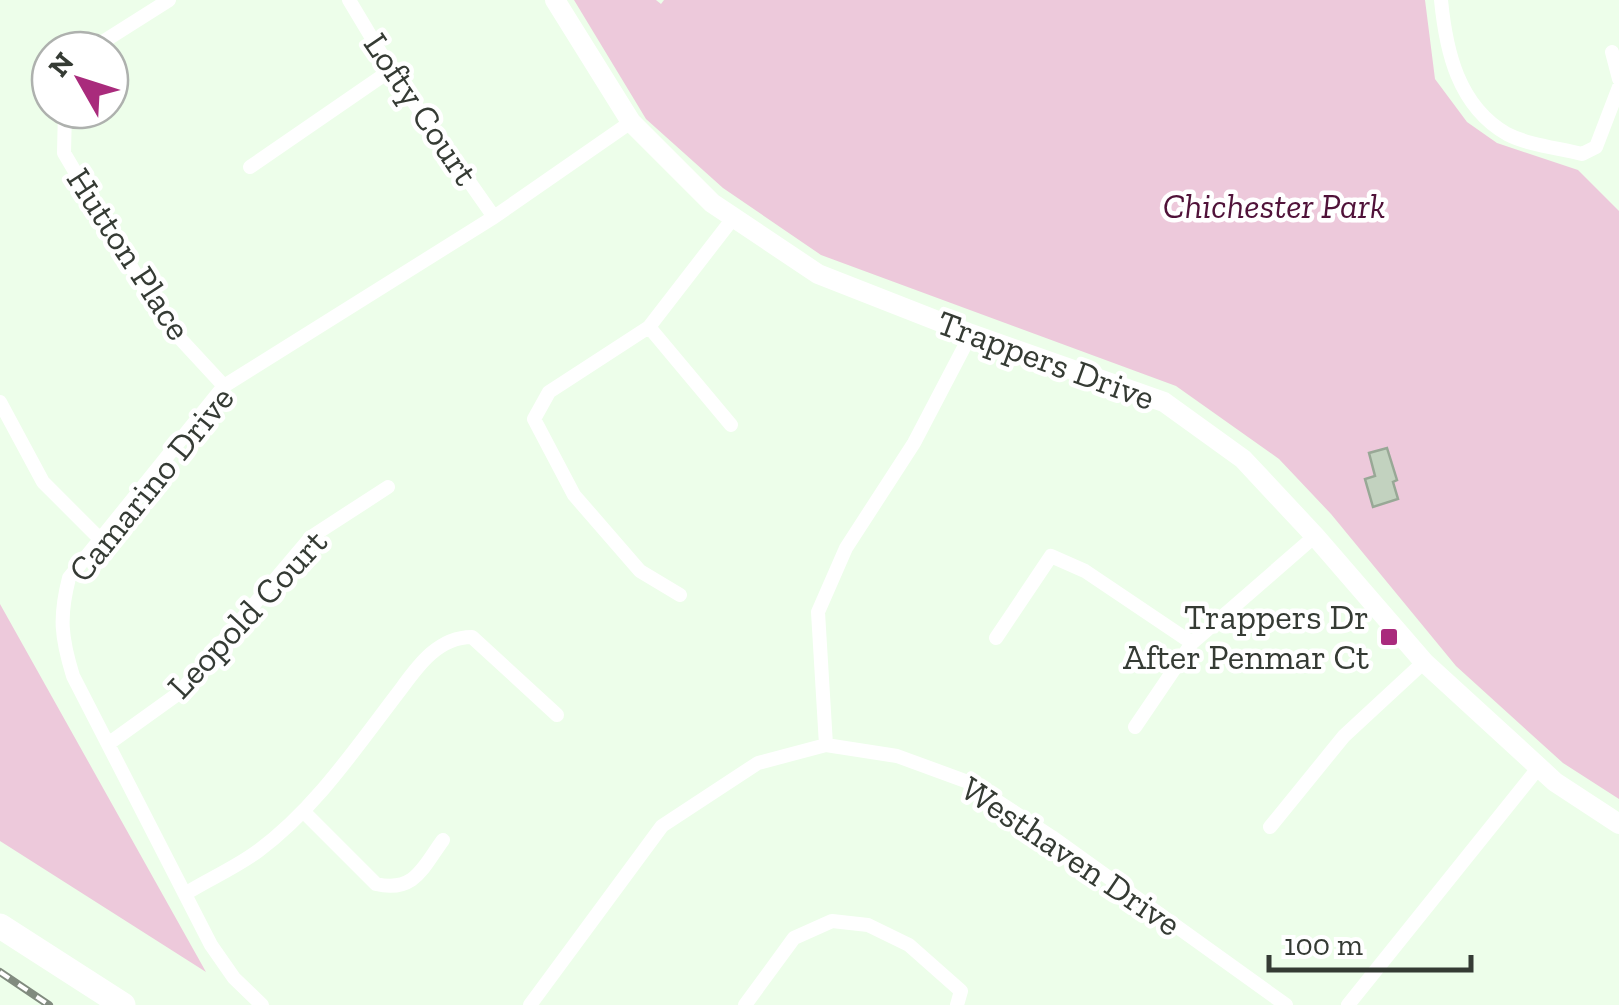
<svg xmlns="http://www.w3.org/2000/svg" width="1619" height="1005" viewBox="0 0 1619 1005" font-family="'Zilla Slab',serif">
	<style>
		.green { fill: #edc9db }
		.building { fill: #c2d2bf; stroke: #98a896; stroke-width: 2.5 }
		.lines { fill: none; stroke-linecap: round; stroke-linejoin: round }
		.street { stroke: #fff; stroke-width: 14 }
		.secondary { stroke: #fff; stroke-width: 20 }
		.highway { stroke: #fff; stroke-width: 25 }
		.rail-casing { stroke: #818b7f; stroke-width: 8 }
		.rail { stroke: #fff; stroke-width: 4; stroke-dasharray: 11; stroke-linecap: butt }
		.poi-dot { fill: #a92b7c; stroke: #fff; stroke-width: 4 }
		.labels { text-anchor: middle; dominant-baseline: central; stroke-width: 9; stroke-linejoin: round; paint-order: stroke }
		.street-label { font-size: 35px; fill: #353b34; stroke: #fff }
		.park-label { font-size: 35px; font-style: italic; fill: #501239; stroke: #fff }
		.poi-label { font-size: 35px; fill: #353b34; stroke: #fff; text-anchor: end }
	</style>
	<rect width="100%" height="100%" fill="#edfeea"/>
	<!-- green -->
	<path class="green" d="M574 0H656L661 4 664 0H1425L1435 79 1467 122 1497 143 1578 170 1619 211V799L1563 763 1456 666 1331 514 1279 459 1176 386 821 255 723 188 646 119Z
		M0 604 206 972 0 841Z"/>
	<!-- building -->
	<path class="building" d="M1387 448 1397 480 1393 482 1398 499 1373 507 1365 479 1375 476 1369 453Z"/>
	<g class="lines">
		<!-- street -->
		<path class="street" d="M349 0 391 70 494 217
			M1441 0C1446 51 1458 106 1507 134 1528 145 1559 148 1582 154L1596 147 1619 87
			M90 50 169 0
			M1612 52 1619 79
			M65 110 64 153 162 319 224 386
			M250 167 391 70
			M649 327 731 425
			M0 402 43 482 99 538
			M680 595 640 571 574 495 534 419 549 392 649 327 734 217
			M996 638 1051 556 1085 571 1192 643
			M1135 727 1192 643 1315 536
			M108 744 179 693 311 537 388 487
			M826 745 818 612 846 548 914 443 971 334
			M303 811 376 884C415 893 423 867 443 840
			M1270 827 1344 736 1424 662
			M185 894C209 879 235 868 258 851 317 807 357 746 401 689 419 664 439 637 472 637L557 715
			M262 1005 234 978 211 945 73 676C61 637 59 617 69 578L224 386 494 217 631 122
			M530 1005 662 826 758 763 826 745 897 756 968 782 1052 837 1286 1005
			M745 1005 794 938 832 921 868 925 909 945 961 991 957 1005
			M1348 1005 1539 767"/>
		<!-- secondary -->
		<path class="secondary" d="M555 0 631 122 712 203 818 274 971 334 1164 402 1243 459 1315 536 1424 662 1555 782 1619 824"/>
		<!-- highway -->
		<path class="highway" d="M0 926 123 1005"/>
		<defs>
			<path id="rail" d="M0 972 49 1005"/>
		</defs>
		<!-- rail casing -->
		<use href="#rail" class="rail-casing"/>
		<!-- rail -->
		<use href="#rail" class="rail"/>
	</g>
	<!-- markers -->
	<rect class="poi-dot" x="1379" y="627" width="20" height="20" rx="5"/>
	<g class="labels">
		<!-- street labels -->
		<g class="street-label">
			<text transform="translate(421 109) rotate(56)">Lofty Court</text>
			<text transform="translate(129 254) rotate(57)">Hutton Place</text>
			<text transform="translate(1046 360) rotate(20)">Trappers Drive</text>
			<text transform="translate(151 484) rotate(-51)">Camarino Drive</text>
			<text transform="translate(247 614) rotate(-47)">Leopold Court</text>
			<text transform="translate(1071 856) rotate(34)">Westhaven Drive</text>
		</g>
		<!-- park labels -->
		<g class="park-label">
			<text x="1274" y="206">Chichester Park</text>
		</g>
		<!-- poi labels -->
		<g class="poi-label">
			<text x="1369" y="617">Trappers Dr<tspan x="1369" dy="40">After Penmar Ct</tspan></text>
		</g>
	</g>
	<!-- north arrow -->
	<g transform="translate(80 80) rotate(309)"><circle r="48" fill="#ffffff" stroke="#aeb1ae" stroke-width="2.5"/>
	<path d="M0-8L18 38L0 25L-18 38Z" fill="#a92b7c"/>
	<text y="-15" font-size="28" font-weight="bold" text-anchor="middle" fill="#353b34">N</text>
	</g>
	<!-- scale -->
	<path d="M1269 955v15h202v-15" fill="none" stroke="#353b34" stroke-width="5"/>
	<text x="1284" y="955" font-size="30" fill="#353b34" stroke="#ffffff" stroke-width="8" paint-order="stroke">100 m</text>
</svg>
